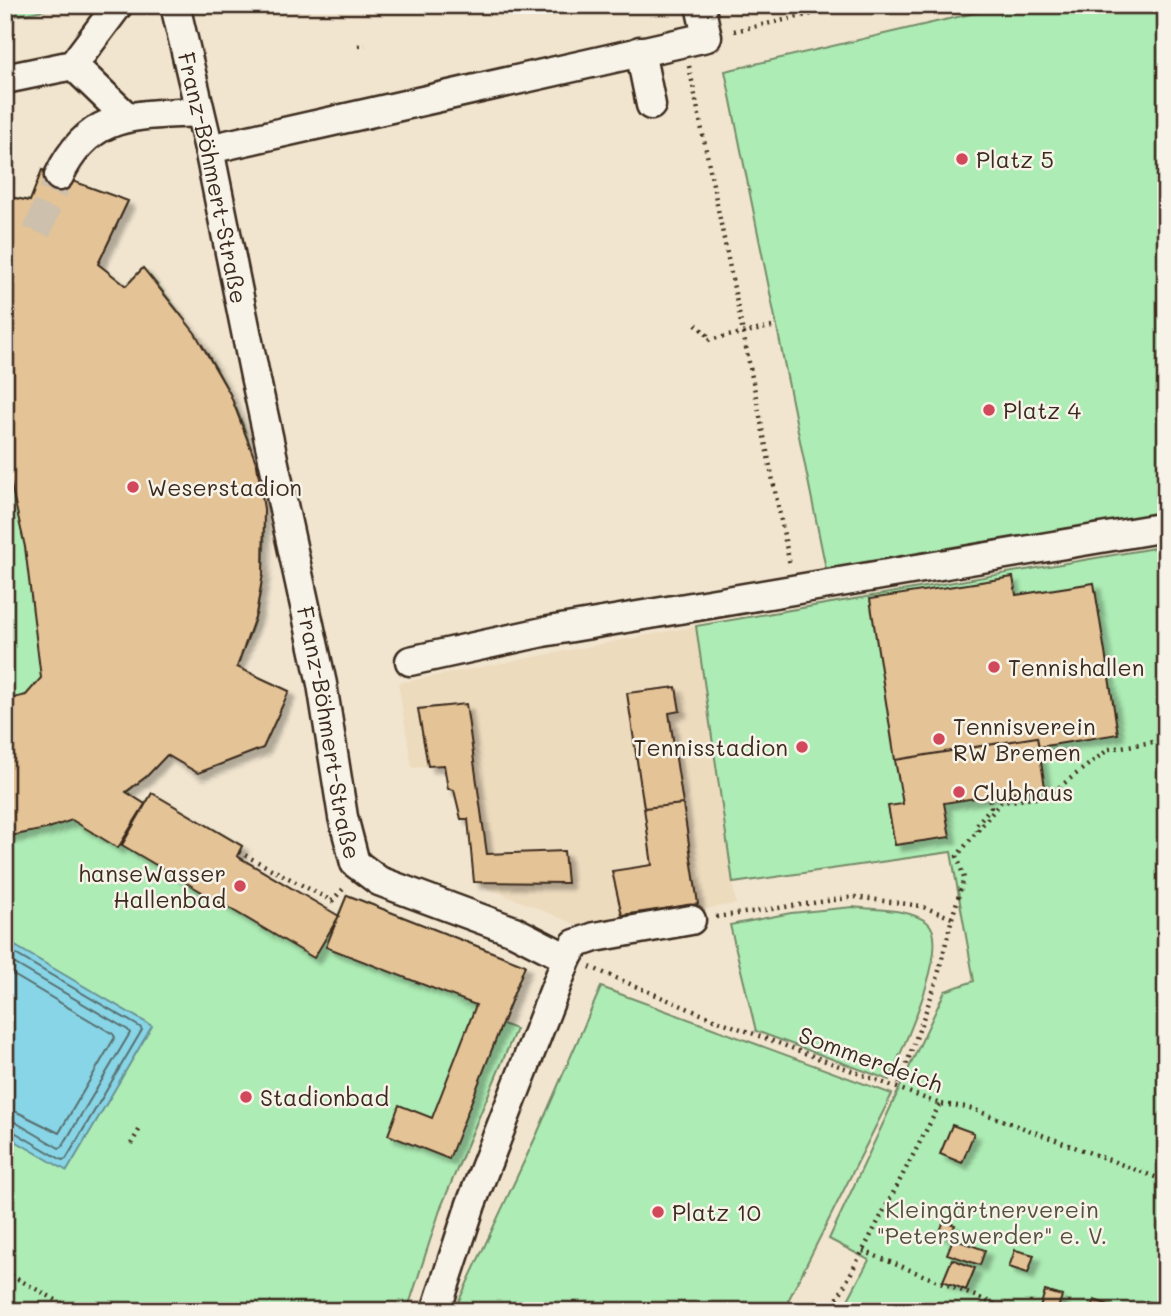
<svg xmlns="http://www.w3.org/2000/svg" width="1171" height="1316" viewBox="0 0 1171 1316" font-family="Mali,sans-serif">
	<style>
		.built { fill: #eddbbe }
		.green { fill: #adecb4; stroke: #748b69; stroke-width: 2 }
		.water { fill: #87d5e6; stroke: #699196; stroke-width: 2 }
		.lines { fill: none; stroke-linecap: round; stroke-linejoin: round }
		.shore { stroke: #596e6e; stroke-width: 2 }
		.building { fill: #e4c396; stroke: #3b2a1e; stroke-width: 2; filter: url(#shadow) }
		.minor-tunnel { stroke: #cdc0ac; stroke-width: 28; stroke-dasharray: 28 14; stroke-linecap: butt }
		.minor-casing { stroke: #3b2a1e; stroke-width: 33 }
		.path { stroke: #3b2a1e; stroke-width: 4.5; stroke-dasharray: 2 5; stroke-linecap: butt }
		.minor { stroke: #f7f3e8; stroke-width: 28 }
		.poi-dot { fill: #d1495b; stroke: #f7f3e8; stroke-width: 2.5 }
		.labels { text-anchor: middle; dominant-baseline: central; stroke-width: 5; stroke-linejoin: round; paint-order: stroke }
		.poi-label { font-size: 23px; fill: #3b2a1e; stroke: #f7f3e8; text-anchor: start }
		.street-label { font-size: 23px; fill: #3b2a1e; stroke: #f7f3e8 }
		.park-label { font-size: 23px; fill: #52513c; stroke: #f7f3e8 }
	</style>
	<defs>
		<filter id="shadow"><feDropShadow dx="6" dy="6" stdDeviation="2" flood-color="#0004"/></filter>
	</defs>
	<rect width="100%" height="100%" fill="#f1e5cf"/>
	<filter id="ink" filterUnits="userSpaceOnUse"><feTurbulence type="fractalNoise" baseFrequency=".0143" numOctaves="2"/><feDisplacementMap in="SourceGraphic" scale="14" xChannelSelector="R" yChannelSelector="G"/><feConvolveMatrix kernelMatrix="1 2 1 2 8 2 1 2 1" color-interpolation-filters="sRGB"/></filter>
	<g filter="url(#ink)">
		<!-- built -->
		<path class="built" d="M696 626 736 904 584 928 474 882 468 819H461L455 790 444 765 412 768 398 683Z"/>
		<!-- green -->
		<path class="green" d="M5 5H68L5 18Z
			M1009 5H1166V517L827 574 725 71Z
			M42 170 128 201 98 264 126 286 143 268C231 368 285 476 257 611 253 630 243 648 237 667L289 691 263 748 198 773 167 755 147 776 127 792 145 804 152 793 242 846 237 856 338 916 347 895 525 965 502 1024 516 1029 441 1207 407 1311H5V196L30 201Z
			M1166 546V1311H842L869 1260 829 1239 945 991 974 981 951 852 733 883 696 626Z
			M853 907C875 910 908 908 927 922 954 943 900 1053 889 1080L756 1031 730 925 791 913Z
			M601 987 892 1094 783 1311H454L537 1134Z"/>
		<!-- water -->
		<path class="water" d="M5 940 152 1026 67 1171 5 1135Z"/>
		<g class="lines">
			<!-- shore -->
			<path class="shore" d="M5 948 140 1027 142 1030 66 1159 62 1160 11 1130 5 1129
				M5 958 128 1030 130 1033 62 1147 59 1148 15 1122 5 1120
				M5 970 113 1034 115 1037 59 1133 17 1112 5 1110"/>
		</g>
		<!-- building -->
		<path class="building" d="M42 170 128 201 98 264 126 286 143 268 195 333 230 394 257 465 264 509 263 574 256 614 237 667 289 691 263 748 198 773 167 755 147 776 126 792 145 804 118 848 72 820 46 829 5 837V700L26 695 41 678 25 547 5 458V196L30 201Z
			M1013 577 1016 595 1094 583 1118 734 1039 747 1037 737 895 760 870 599Z
			M676 687 680 711 669 713 683 804 644 808 627 693Z
			M466 704 487 854 564 851 567 883 474 882 468 819H461L454 790 448 789 444 765 428 766 418 709Z
			M1037 737 1045 787 944 803 950 837 895 845 888 806 903 804 895 760Z
			M152 793 242 846 237 856 339 916 314 958 122 845Z
			M683 804 698 904 622 915 612 871 652 865 644 808Z
			M347 895 525 965 449 1159 388 1135 399 1105 432 1118 476 1005 326 947Z
			M952 1125 974 1133 962 1163 940 1154Z
			M944 1221 955 1225 950 1238 939 1234Z
			M953 1239 985 1250 980 1265 947 1254Z
			M1015 1250 1034 1255 1028 1273 1009 1267Z
			M952 1259 975 1268 966 1290 943 1281Z
			M1045 1291 1062 1296 1057 1311 1040 1308Z
			M1094 1300 1125 1310V1311H1090Z
			M1146 1301 1166 1308 1165 1311H1142Z"/>
		<g class="lines">
			<!-- minor-tunnel -->
			<path class="minor-tunnel" d="M37 232 59 176"/>
			<defs>
				<g id="minor">
					<path id="s1" d="M175 5 209 149 255 376 322 684 343 817 355 863 379 881 514 931 567 958 471 1204 436 1311"/>
					<path d="M640 51 651 105"/>
					<path d="M73 65 127 117"/>
					<path d="M5 79 73 65 118 5"/>
					<path d="M209 149 707 37 700 5"/>
					<path d="M59 176C90 110 136 116 199 112"/>
					<path d="M410 661 543 632 1166 527"/>
					<path d="M567 958 575 944 595 937 691 920"/>
				</g>
			</defs>
			<!-- minor casing -->
			<use href="#minor" class="minor-casing"/>
			<!-- path -->
			<path class="path" d="M734 31 853 5
				M358 46 365 45
				M689 66 790 565
				M696 324 707 335 708 340 772 327
				M977 831 976 825 991 807 989 796
				M239 852 332 901 345 887
				M716 917 855 897 921 906 952 918 936 983 898 1088
				M952 918 964 878 957 856 1001 802 1046 797 1109 749 1166 740
				M590 967 701 1014 940 1104 967 1107 1166 1181
				M5 1046 6 1047
				M131 1144 141 1127
				M863 1251 1012 1311
				M5 1272 76 1311
				M831 1311 940 1104"/>
			<!-- minor -->
			<use href="#minor" class="minor"/>
		</g>
	</g>
	<!-- markers -->
	<g class="poi-dot">
		<circle cx="962" cy="159" r="7"/>
		<circle cx="989" cy="410" r="7"/>
		<circle cx="133" cy="487" r="7"/>
		<circle cx="994" cy="667" r="7"/>
		<circle cx="939" cy="739" r="7"/>
		<circle cx="802" cy="747" r="7"/>
		<circle cx="959" cy="792" r="7"/>
		<circle cx="240" cy="886" r="7"/>
		<circle cx="246" cy="1097" r="7"/>
		<circle cx="658" cy="1212" r="7"/>
	</g>
	<g class="labels">
		<!-- poi labels -->
		<g class="poi-label">
			<text x="976" y="159">Platz 5</text>
			<text x="1003" y="410">Platz 4</text>
			<text x="147" y="487">Weserstadion</text>
			<text x="1008" y="667">Tennishallen</text>
			<text x="953" y="726">Tennisverein<tspan x="953" dy="26">RW Bremen</tspan></text>
			<text x="788" y="747" text-anchor="end">Tennisstadion</text>
			<text x="973" y="792">Clubhaus</text>
			<text x="226" y="873" text-anchor="end">hanseWasser<tspan x="226" dy="26">Hallenbad</tspan></text>
			<text x="260" y="1097">Stadionbad</text>
			<text x="672" y="1212">Platz 10</text>
		</g>
		<!-- street labels -->
		<g class="street-label">
			<text stroke="none"><textPath href="#s1" startOffset="177">Franz-Böhmert-Straße</textPath></text>
			<text stroke="none"><textPath href="#s1" startOffset="744">Franz-Böhmert-Straße</textPath></text>
			<text transform="translate(871 1059) rotate(20)">Sommerdeich</text>
		</g>
		<!-- park labels -->
		<g class="park-label">
			<text x="992" y="1209">Kleingärtnerverein<tspan x="992" dy="26">"Peterswerder" e. V.</tspan></text>
		</g>
	</g>
	<!-- margin -->
	<rect width="1171" height="1316" fill="none" stroke="#f7f3e8" stroke-width="28"/>
	<rect x="14" y="14" width="1143" height="1288" fill="none" stroke="#3b2a1e" stroke-width="2.5" filter="url(#ink)"/>
</svg>
